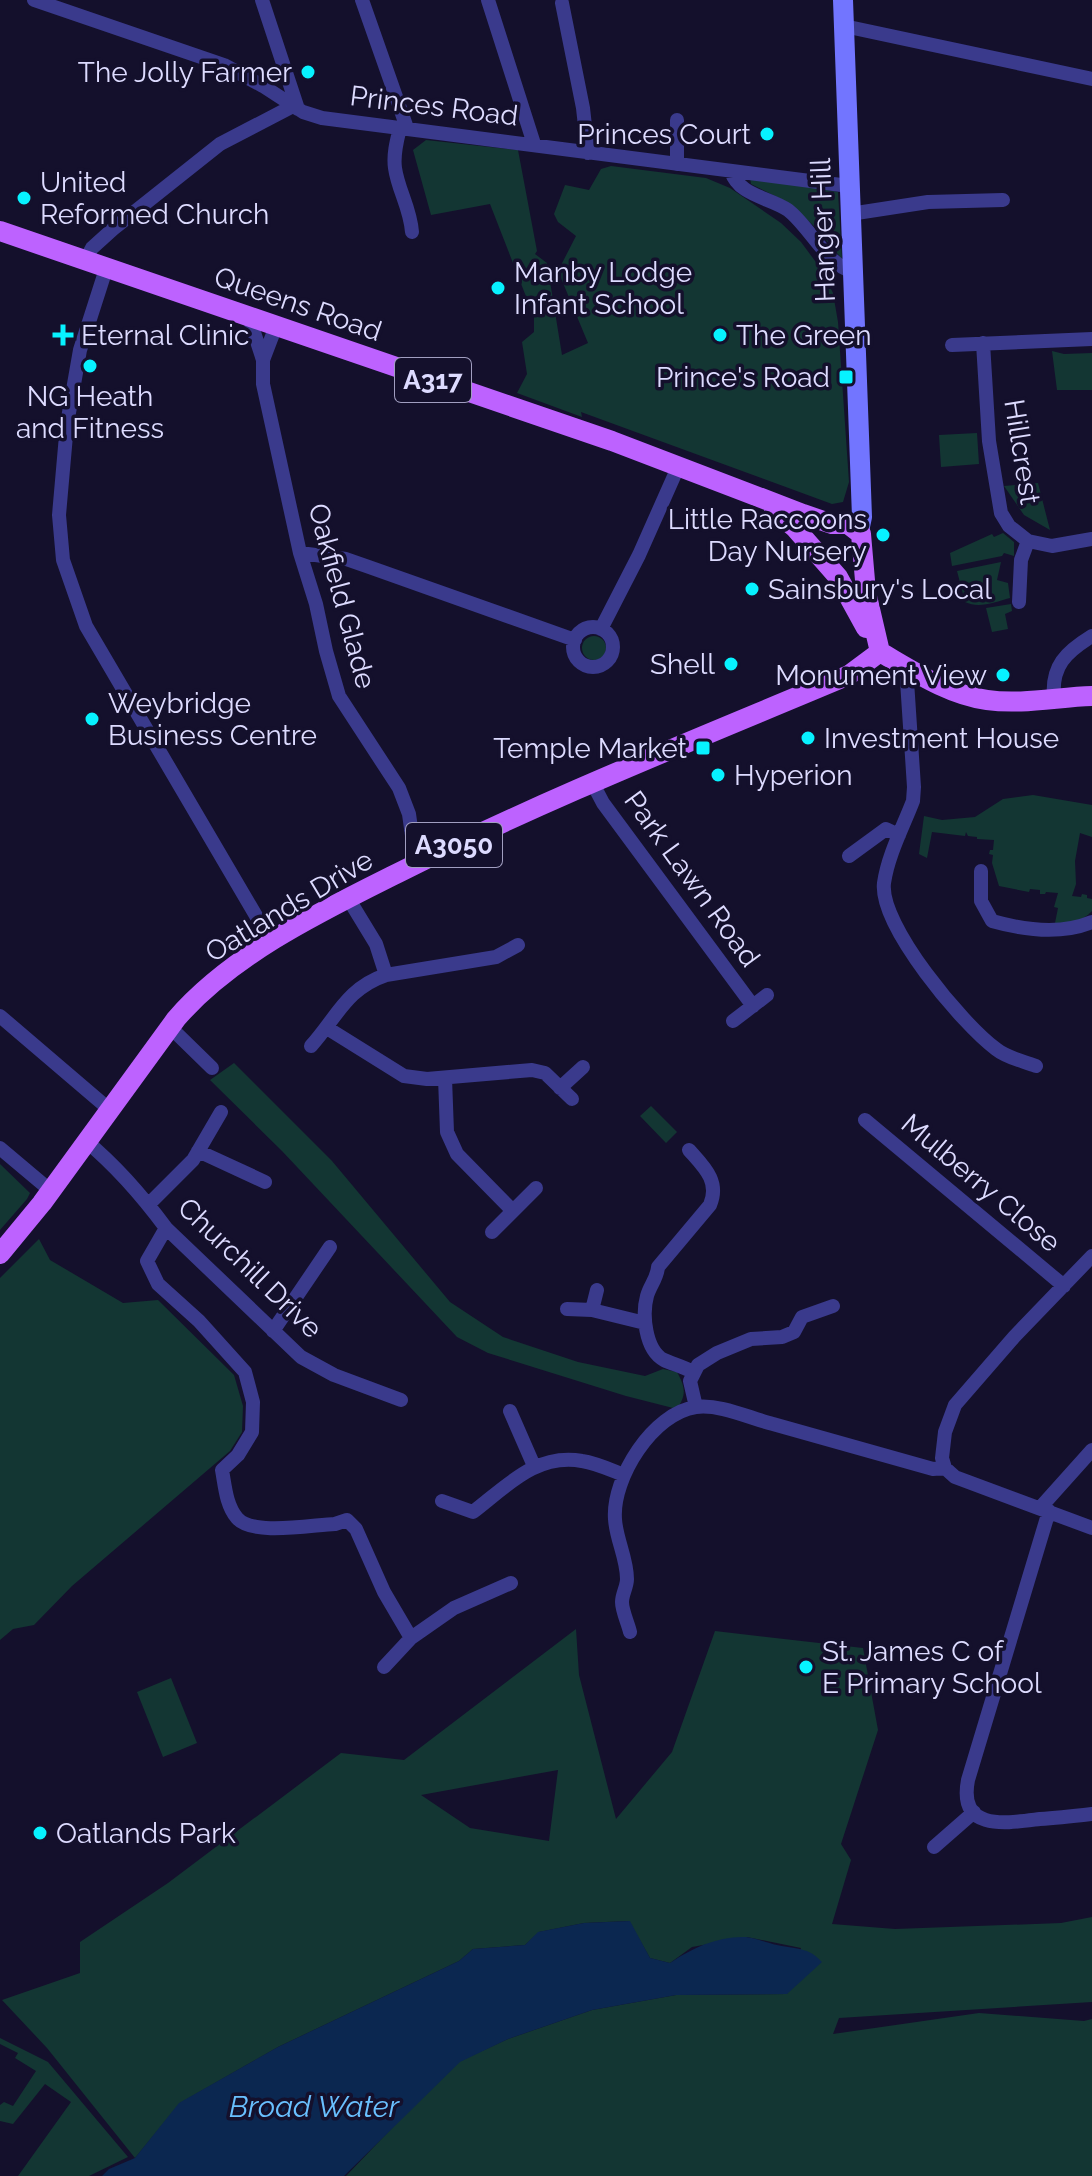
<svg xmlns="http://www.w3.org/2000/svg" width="1092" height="2176" viewBox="0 0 1092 2176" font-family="Raleway,sans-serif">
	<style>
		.green { fill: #133633; fill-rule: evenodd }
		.water { fill: #0b2750 }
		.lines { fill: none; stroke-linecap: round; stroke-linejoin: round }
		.street { stroke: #3a3a8c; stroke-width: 14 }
		.secondary { stroke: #7275ff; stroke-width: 20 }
		.primary { stroke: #bd62ff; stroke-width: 20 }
		.poi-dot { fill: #07f2ff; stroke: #14102c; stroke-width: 3 }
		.labels { text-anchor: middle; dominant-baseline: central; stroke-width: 7; stroke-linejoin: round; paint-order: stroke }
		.shield { fill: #14102c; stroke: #a19ec0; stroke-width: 2 }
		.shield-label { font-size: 26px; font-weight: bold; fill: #dddbff }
		.poi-label { font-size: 28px; fill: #dddbff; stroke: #14102c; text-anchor: start }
		.street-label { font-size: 28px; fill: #dddbff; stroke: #14102c }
		.water-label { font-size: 30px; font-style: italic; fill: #69c0ff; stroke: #14102c }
	</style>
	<rect width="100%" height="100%" fill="#14102c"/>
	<!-- green -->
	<path class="green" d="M426 140 518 150 537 251 535 254 547 263 562 355 588 343 558 271 576 236 558 222 554 214 565 185 589 190 601 169 611 166 706 178 730 188 781 223 801 242 821 269 833 293 838 322 849 482 843 502 832 504 581 412 582 417 517 393 527 374 522 342 534 332V317L490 204 431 215 413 150Z
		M750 177 838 192 842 259 815 227 789 203 751 184Z
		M1052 351 1064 354 1092 353V390H1057Z
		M977 433 979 464 941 467 939 435Z
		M1038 483 1050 530 1024 515 1004 486Z
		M1003 533 1014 542V556L1004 553 1002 556 952 566 950 553 992 534 994 537Z
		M1001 562 997 580 1008 583 1010 598C995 602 979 609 965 602L957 571Z
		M1011 604 1012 611 1005 614 1008 629 992 632 986 608Z
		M582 648a12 12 0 1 1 24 0a12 12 0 1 1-24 0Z
		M1033 795 1092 805V837L1080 833 1075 861 1076 884 1072 896 1081 897 1082 894 1087 895V898L1092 899V911C1082 922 1069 923 1055 923L1058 908 1054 907 1058 893 1046 892 1045 894H1040V890L1030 889 1029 892 999 886 992 863 993 855 989 854 990 850H993L994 840 977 839V837L968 836 966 832 965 836 932 832 927 858 919 854 924 816 942 820 975 817 1003 799Z
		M234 1063 332 1161 450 1302 503 1337 578 1362 645 1376 663 1369 677 1372C685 1387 687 1394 677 1409L626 1396 488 1353 457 1337 282 1151 210 1080Z
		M651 1106 677 1132 666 1143 640 1116Z
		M0 1164 30 1193 27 1199 0 1230Z
		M39 1239 50 1260 123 1303 158 1300 234 1375 243 1406 242 1432 230 1451 72 1586 34 1625 13 1629 0 1640V1278Z
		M576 1629 579 1675 616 1819 672 1752 715 1631 863 1648 878 1730 841 1844 851 1860 832 1924 895 1929 1061 1923 1092 1917V2002L839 2018 833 2034 979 2013 1084 2021 1092 2019V2176H346L416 2103 460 2061 508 2039 592 2010 676 1995 787 1994 801 1948 747 1937 692 1947 670 1963 650 1958 629 1921 584 1923 539 1932 525 1945 473 1949 459 1961 278 2047 180 2103 135 2158 47 2048 2 2000 80 1973V1942L168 1883 341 1753 404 1760ZM558 1770 549 1841 470 1828 421 1795Z
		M171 1678 197 1743 163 1757 137 1692Z
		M0 2038 48 2062 128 2157 89 2176H18L71 2102 45 2084 13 2124 0 2121V2105L4 2102 13 2106 36 2071 15 2058 18 2053 0 2044Z"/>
	<!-- water -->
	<path class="water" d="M630 1921 650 1958 670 1963C692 1948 718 1936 746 1937 756 1938 767 1943 777 1945 795 1949 809 1947 822 1962L787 1994 676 1995 592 2010 508 2039 460 2062 344 2176H102L109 2169 135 2158 179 2103 278 2047 459 1961 473 1949 525 1945 538 1932 584 1923Z"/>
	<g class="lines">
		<!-- street -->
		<path class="street" d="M34 0 224 65 263 86 303 112 322 118 849 186
			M262 0 298 109
			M362 0 407 128
			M488 0 534 144
			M562 3 583 108 588 153
			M844 26 1092 79
			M400 128C397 140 393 154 395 168 398 190 410 207 412 232
			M677 164V120
			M731 171C739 196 769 197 788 210 809 226 828 266 852 271
			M850 214 928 202 1003 200
			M85 261 92 248 113 229 220 144 293 106
			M106 269 80 350 67 424 59 515 63 560 86 626 272 943
			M249 317 263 360
			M276 326 263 360V384L300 553 316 604 326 651 339 696 399 788 409 814 416 864
			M983 343 989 441 1001 513 1009 526 1028 541 1052 546 1092 539
			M952 345 1092 339
			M300 553 346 559 369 567 575 640
			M1019 602 1021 560 1028 541
			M573 647a20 20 0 1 1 40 0a20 20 0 1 1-40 0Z
			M601 629 639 555 679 465
			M911 670 907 681 914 787 913 801C903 827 888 855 884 883 879 925 963 1025 996 1049 1007 1058 1023 1061 1036 1066
			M1054 698C1051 666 1066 652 1092 636
			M592 782 603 803 753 1006
			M411 830 438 853
			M849 856 886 829 899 835
			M981 871V901L992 921C1024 930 1061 935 1092 922
			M348 898 376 944 386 975
			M0 1016 110 1110
			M733 1021 767 995
			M170 1027 212 1068
			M327 1028 404 1076 427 1079 532 1070 545 1073 572 1099
			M311 1046C337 1017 347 988 386 975L496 957 518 945
			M445 1078 447 1132 457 1154 513 1211
			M560 1088 583 1067
			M865 1120 1064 1286
			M86 1141C116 1166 143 1197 166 1228L301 1357 334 1375 401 1400
			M0 1148 51 1191
			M689 1150C704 1167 720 1181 710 1205L658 1267C657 1279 650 1285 647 1296 642 1314 645 1350 664 1360 673 1364 684 1367 693 1372
			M198 1151 265 1182
			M149 1204 193 1160 221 1112
			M166 1228 147 1261 158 1284 199 1321 245 1372 253 1402 252 1432 238 1455 222 1470C225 1486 226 1505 237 1518 252 1536 311 1525 335 1524L347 1520 356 1529 384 1592 411 1638 384 1667
			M492 1232 536 1188
			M597 1290 592 1310 645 1323
			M567 1309 592 1310
			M273 1331 330 1247
			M696 1407 690 1381 698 1365 717 1353 751 1339 782 1337 794 1332 802 1317 833 1306
			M510 1411 534 1466
			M945 1468 942 1458 945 1432 955 1405 1014 1337 1092 1256
			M945 1468 955 1477 1092 1528
			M442 1501 473 1512C507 1486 536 1453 582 1461 596 1463 611 1470 624 1475
			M1040 1508 1092 1450
			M1049 1511 968 1780C958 1832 1007 1823 1040 1819 1058 1818 1075 1816 1092 1814
			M630 1632C628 1623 622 1611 622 1602 622 1594 627 1587 627 1579 627 1558 616 1539 615 1519 612 1478 653 1413 696 1407 721 1404 749 1418 773 1424 826 1439 880 1454 933 1469L945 1468
			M411 1638 454 1608 511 1583
			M934 1847 974 1812"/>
		<!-- secondary -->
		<path class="secondary" d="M843 0 862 517 859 531"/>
		<!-- primary -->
		<path class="primary" d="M0 231 612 441 803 514 832 524H848L861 534 866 592 880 652
			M774 510 795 528 838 577 866 628
			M880 652C913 671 949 695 987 700 1021 705 1058 697 1092 696
			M0 1254 42 1203 176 1019C232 954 322 911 398 873 545 799 697 739 849 675L880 652"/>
	</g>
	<!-- markers -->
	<g class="poi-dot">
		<circle cx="308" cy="72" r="8"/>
		<circle cx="767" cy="134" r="8"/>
		<circle cx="24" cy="198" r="8"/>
		<circle cx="498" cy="288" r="8"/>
		<path d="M59 323h8v8h8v8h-8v8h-8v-8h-8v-8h8z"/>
		<circle cx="720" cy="335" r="8"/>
		<circle cx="90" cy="366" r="8"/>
		<rect x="838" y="369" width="16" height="16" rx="4"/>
		<circle cx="883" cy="535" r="8"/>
		<circle cx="752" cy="589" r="8"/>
		<circle cx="731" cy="664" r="8"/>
		<circle cx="1003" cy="675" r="8"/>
		<circle cx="92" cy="719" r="8"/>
		<circle cx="808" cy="738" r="8"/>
		<rect x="695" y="740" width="16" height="16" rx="4"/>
		<circle cx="718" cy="775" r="8"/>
		<circle cx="806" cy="1667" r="8"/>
		<circle cx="40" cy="1833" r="8"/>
	</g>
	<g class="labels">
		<!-- shield labels -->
		<g class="shield">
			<rect x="395" y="358" width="76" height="44" rx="6"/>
			<rect x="406" y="823" width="96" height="44" rx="6"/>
		</g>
		<g class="shield-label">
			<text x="433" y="380">A317</text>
			<text x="454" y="845">A3050</text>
		</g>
		<!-- poi labels -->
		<g class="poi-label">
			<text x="292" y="72" text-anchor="end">The Jolly Farmer</text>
			<text x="751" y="134" text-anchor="end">Princes Court</text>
			<text x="40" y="182">United<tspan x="40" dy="32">Reformed Church</tspan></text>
			<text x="514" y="272">Manby Lodge<tspan x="514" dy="32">Infant School</tspan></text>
			<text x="81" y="335">Eternal Clinic</text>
			<text x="736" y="335">The Green</text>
			<text x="830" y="377" text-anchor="end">Prince's Road</text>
			<text x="90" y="396" text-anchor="middle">NG Heath<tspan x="90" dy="32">and Fitness</tspan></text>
			<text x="867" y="519" text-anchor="end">Little Raccoons<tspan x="867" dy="32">Day Nursery</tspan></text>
			<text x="768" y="589">Sainsbury's Local</text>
			<text x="715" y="664" text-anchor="end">Shell</text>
			<text x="987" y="675" text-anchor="end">Monument View</text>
			<text x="108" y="703">Weybridge<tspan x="108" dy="32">Business Centre</tspan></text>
			<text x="824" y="738">Investment House</text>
			<text x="687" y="748" text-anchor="end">Temple Market</text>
			<text x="734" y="775">Hyperion</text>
			<text x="822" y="1651">St. James C of<tspan x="822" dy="32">E Primary School</tspan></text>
			<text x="56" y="1833">Oatlands Park</text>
		</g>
		<!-- street labels -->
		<g class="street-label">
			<text transform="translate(434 106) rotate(7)">Princes Road</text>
			<text transform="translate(823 230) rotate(-92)">Hanger Hill</text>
			<text transform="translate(298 304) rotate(19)">Queens Road</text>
			<text transform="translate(1022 452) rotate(81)">Hillcrest</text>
			<text transform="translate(342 596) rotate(75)">Oakfield Glade</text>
			<text transform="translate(692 879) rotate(54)">Park Lawn Road</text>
			<text transform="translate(289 906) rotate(-31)">Oatlands Drive</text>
			<text transform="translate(981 1183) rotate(40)">Mulberry Close</text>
			<text transform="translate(250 1268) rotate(44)">Churchill Drive</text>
		</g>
		<!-- water labels -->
		<g class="water-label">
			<text x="314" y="2106">Broad Water</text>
		</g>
	</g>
</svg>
